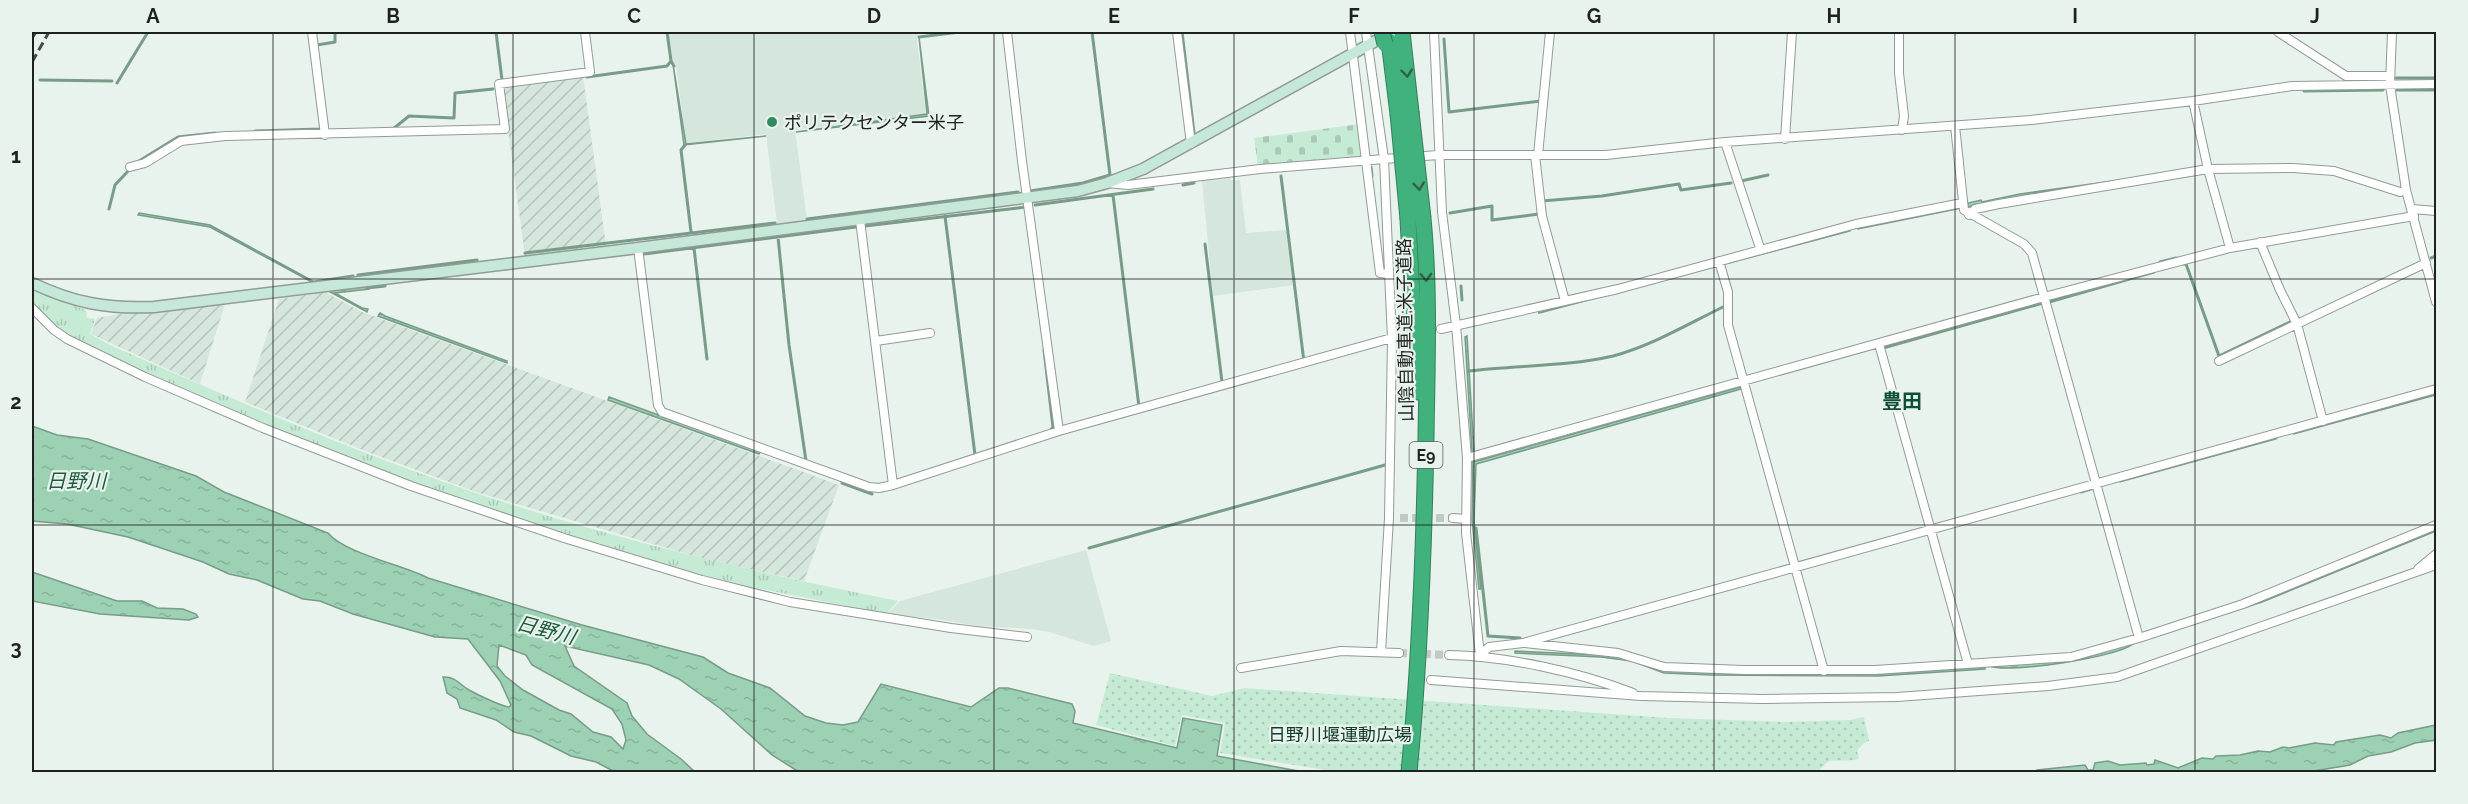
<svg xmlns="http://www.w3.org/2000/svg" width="2468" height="804" viewBox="0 0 2468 804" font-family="Raleway,'Noto Sans JP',sans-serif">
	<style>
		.built { fill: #d5e6dc }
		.industrial { fill: url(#industrial-furrows) }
		.grass { fill: url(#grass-tufts) }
		.cemetery { fill: url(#cemetery-stones) }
		.park { fill: url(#park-dots) }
		.water { fill: url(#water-ripples); stroke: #779c87; stroke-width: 1.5; fill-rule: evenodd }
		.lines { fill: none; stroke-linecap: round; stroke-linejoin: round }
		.stream { stroke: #779c87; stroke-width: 3 }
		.street-tunnel { stroke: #c0c9c4; stroke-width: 8; stroke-dasharray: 8 4; stroke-linecap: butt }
		.street-casing { stroke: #929b95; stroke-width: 10 }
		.secondary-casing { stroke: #929b95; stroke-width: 13 }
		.highway-casing { stroke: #357f5c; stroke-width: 17 }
		.street { stroke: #fff; stroke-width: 8 }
		.secondary { stroke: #c6e8d8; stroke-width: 10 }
		.highway { stroke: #41b17d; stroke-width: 15 }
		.rail { stroke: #464b48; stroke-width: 3; stroke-dasharray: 9 4.5; stroke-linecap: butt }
		.highway-bridge-casing { stroke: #357f5c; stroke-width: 17; stroke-linecap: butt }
		.highway-bridge { stroke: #41b17d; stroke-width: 15 }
		.oneway { stroke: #2e6249 }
		.grid { fill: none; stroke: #1e211f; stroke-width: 1.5; stroke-opacity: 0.55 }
		.poi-dot { fill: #2f8a60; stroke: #e9f3ed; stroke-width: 2 }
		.labels { text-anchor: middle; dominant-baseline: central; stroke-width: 4.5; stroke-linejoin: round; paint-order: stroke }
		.shield { fill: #e9f3ed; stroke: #5b605d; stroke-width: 1.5 }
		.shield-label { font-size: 16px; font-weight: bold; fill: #1e211f }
		.poi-label { font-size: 18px; fill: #1e211f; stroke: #e9f3ed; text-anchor: start }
		.street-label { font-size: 18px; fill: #1e211f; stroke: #e9f3ed }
		.park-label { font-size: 18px; fill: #123c28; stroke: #e9f3ed }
		.neighbourhood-label { font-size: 20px; font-weight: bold; fill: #0e5034; stroke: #e9f3ed }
		.water-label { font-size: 20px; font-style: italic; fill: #1e5a3e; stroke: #e9f3ed }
		.neatline { fill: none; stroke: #1e211f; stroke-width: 2 }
		.grid-label { font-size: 20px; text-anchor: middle; font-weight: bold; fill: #1e211f }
	</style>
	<defs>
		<pattern id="industrial-furrows" width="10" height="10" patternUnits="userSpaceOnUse" patternTransform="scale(1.5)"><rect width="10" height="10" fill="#d5e6dc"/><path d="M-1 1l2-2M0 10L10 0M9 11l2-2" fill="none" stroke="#b6c5bc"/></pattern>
		<pattern id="grass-tufts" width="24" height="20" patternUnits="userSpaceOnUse" patternTransform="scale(1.5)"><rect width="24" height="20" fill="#c5ebd5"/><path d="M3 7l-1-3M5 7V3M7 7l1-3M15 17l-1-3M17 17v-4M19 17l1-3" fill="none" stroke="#a9c9b6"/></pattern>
		<pattern id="cemetery-stones" width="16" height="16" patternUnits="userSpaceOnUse" patternTransform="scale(1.5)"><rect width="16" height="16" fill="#c5ebd5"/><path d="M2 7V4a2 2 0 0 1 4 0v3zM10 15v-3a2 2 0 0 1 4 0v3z" fill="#a9c9b6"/></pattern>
		<pattern id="park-dots" width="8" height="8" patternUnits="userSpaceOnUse" patternTransform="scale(1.5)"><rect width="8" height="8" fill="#c5ebd5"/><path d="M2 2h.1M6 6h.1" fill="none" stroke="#a9c9b6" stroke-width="1.8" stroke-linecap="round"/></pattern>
		<pattern id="water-ripples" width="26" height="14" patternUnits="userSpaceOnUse" patternTransform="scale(1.5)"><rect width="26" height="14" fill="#9dd1b4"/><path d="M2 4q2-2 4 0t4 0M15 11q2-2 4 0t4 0" fill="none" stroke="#87b39a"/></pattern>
	</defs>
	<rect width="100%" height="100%" fill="#e9f3ed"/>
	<!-- built -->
	<path class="built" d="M668 32H919L917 40 926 114 795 130 807 220 777 224 766 134 686 143 676 64 671 61Z
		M1230 177V180H1240L1246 233 1286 230 1293 285 1213 296 1202 181Z
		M1086 550 1111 641 1094 646 1049 632 1032 629 979 626 937 619 887 614 900 601Z"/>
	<!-- industrial -->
	<path class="industrial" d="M583 76 606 246 525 256 502 86Z
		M325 292 362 312 839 485 804 581 704 559 476 492 365 451 245 402 279 299Z
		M225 304 200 384 91 334 97 318 119 314 171 311Z"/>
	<!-- grass -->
	<path class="grass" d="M32 288 86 310 87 318 95 319 90 334 110 345C230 398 351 451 476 493 614 539 756 573 898 601L886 614 712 579 466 502 355 461 141 372 66 334 32 305Z"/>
	<!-- cemetery -->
	<path class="cemetery" d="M1360 124 1363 157 1258 166 1254 138Z"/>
	<!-- park -->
	<path class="park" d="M1110 673 1212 696 1244 688 1669 718 1786 722 1850 720 1864 717 1869 741 1864 743 1857 751 1859 758 1856 760 1829 761 1817 772H1337L1220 753 1225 723 1182 715 1175 746 1096 725Z"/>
	<!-- water -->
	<path class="water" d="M919 37 929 116 796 132 927 114Z
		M673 64 686 144 766 136 684 145Z
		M2171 173 2031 194 1858 229 1857 227 1968 205V203L1981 200 1982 202 2020 194Z
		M139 213 210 225 331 291 369 286V289L335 293 362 308 368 309 367 312 210 227 138 215Z
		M1850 229V231L1539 313 1538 310Z
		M380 313 385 316 507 361V363L378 316Z
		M1467 336 1474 452H1472L1465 337Z
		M1740 387 1741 389 1476 464 1474 521 1481 589H1479L1472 520 1473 462Z
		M609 397 760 452 759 454 608 400Z
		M32 426 57 435 88 439 196 476 224 492 328 533C344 553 403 565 428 578L582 625 703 657 728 673 770 688 805 716 826 723 843 725 858 722 881 684 971 707 999 688H1008L1072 704 1075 711 1073 723 1177 748 1183 718 1222 725 1217 756 1304 772H799L772 755 721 709 679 679 649 665 565 646 574 666 627 703 632 716 647 734 681 759 695 772H615L596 762 571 756 531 736 514 732 496 720 460 708 457 699 447 693 443 677C455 676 460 685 469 690 476 694 503 707 509 707L511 705 500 681 468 639 435 637 353 614 320 601 303 599 257 580 229 574 203 562 128 537 67 524 32 521ZM499 645 526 655 532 665 612 709 622 724 626 740 623 749 611 737 593 732 571 714 559 710 523 690 505 676 497 666Z
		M2436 529V531L2262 602 2147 639Z
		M32 572 117 601H142L157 608 183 609 196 614 198 617 189 620 100 614 32 601Z
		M2134 643C2121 657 2007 674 1990 666L2074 661Z
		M1515 651 1602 655 1632 659 1664 671 1760 675 1879 674 1985 667V669L1878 676 1712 675 1664 673 1632 661 1601 657 1515 653Z
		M2436 725V740L2415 743 2391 752 2368 756 2350 765 2308 772H2036L2037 770 2085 765 2088 770H2093L2095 763 2108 761 2120 765 2146 763 2147 765 2154 764 2155 760 2178 768 2202 758 2213 759 2216 756 2240 755 2258 751 2270 752 2283 747 2289 748 2315 743 2334 745 2336 742 2380 735 2391 738 2398 733Z"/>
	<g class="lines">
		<!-- stream -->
		<path class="stream" d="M496 32 502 80
			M667 32 671 61
			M1182 32 1194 133
			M919 37 960 32
			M1444 39 1449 112 1541 101
			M317 45 335 42V32
			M587 77 667 66 671 61 674 66
			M2396 78H2436
			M40 80 112 81
			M117 83 148 32
			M2397 90H2436
			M2304 91 2383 90
			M393 129 409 116 454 118 455 93 493 89
			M255 131 320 129 321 127
			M685 145 681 150 691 232
			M139 161 178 137 215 133
			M1371 167 1372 176
			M1281 176 1304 362
			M1741 181 1768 175
			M1183 185 1194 183
			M1030 191 1083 183 1110 175 1092 32
			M1113 195 1139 407
			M1542 201 1602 196 1679 184 1681 190 1731 183
			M1035 205 1153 189
			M109 209 115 185 130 169
			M1450 213 1492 206V220L1539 214
			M945 216 975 455
			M807 219 1018 192
			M865 226 1026 207
			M778 237 789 345 806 461
			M1205 244 1222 382
			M694 248 707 359
			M525 253 775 223
			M644 254 856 227
			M2431 258 2436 256
			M2160 262 2176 258
			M2184 264H2186L2219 356 2292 321
			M358 275 477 260
			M314 282 353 276
			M1461 286 1462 300
			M367 288 385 286
			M2049 302 2154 272
			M1883 348 2043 303
			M1044 350 1053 427 1050 431
			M1469 371C1517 365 1566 367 1613 356 1651 346 1688 324 1723 307
			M2294 433 2436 394
			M2120 481 2276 438
			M842 483 872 494
			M2081 492 2094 488
			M1476 528 1488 636 1520 638
			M1089 548 1385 465"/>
		<!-- street-tunnel -->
		<path class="street-tunnel" d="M1400 518H1453
			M1399 653 1449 655"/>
		<defs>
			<path id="street" d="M312 32 325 135
				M1007 32 1022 161 1059 431
				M1177 32 1191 144
				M1350 32 1380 273 1388 274
				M1366 32 1384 159 1392 339 1389 518 1381 652
				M1434 32 1442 212 1456 325 1467 458 1466 533 1480 655
				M1899 32V73L1904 116 1902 130
				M2278 32 2346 76H2390
				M2392 32 2390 85 2406 190 2436 302
				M2193 101 2208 169 2230 248
				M1955 126 1964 210 2024 244 2032 253 2139 638
				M1785 139 1792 32
				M1725 142 1760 248
				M1535 155 1542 216 1565 301
				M1538 155 1550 32
				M130 167 145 163 181 141 225 136 505 129 499 84 590 72 585 32
				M1107 183 1128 185 1260 169 1384 159 1438 155H1606L1725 142 2031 120 2193 101 2292 86 2436 84
				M2412 209 2436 211
				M1969 215 1975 209 1999 204 2208 169 2293 168 2334 171 2400 192 2406 190
				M2260 242 2280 290 2297 324 2323 421
				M638 248 658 405 662 412 869 487 879 488 893 485 860 220
				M1719 261 1728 292V325L1824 671
				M32 308 54 330 67 339 145 377 263 428 411 486 564 538 702 580 790 602 951 628 1027 637
				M1441 329 1618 289 1856 224 1962 203
				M876 341 930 333
				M1879 344 1968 664
				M2219 361 2426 263
				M1467 458 2044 297 2230 248 2414 216
				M893 485 1059 431 1406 334
				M1453 518 1466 519
				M2418 569 2436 554
				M1525 643 1618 653 1664 667 1744 670H1875L2071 657 2139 638 2243 604 2436 525
				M1449 655C1506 656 1579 672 1633 693
				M1480 655 1489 647 1523 643 2436 389
				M1241 668 1341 651 1399 653
				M1431 680 1641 696 1762 699 1897 697 2048 686 2117 677 2436 565"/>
			<path id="secondary" d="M32 283C74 303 107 309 154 307L638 248 1078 191 1107 183 1143 169 1392 32"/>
			<path id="highway" d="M1402 32 1411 112
				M1389 41 1398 114
				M1408 219 1417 392
				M1409 772C1420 661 1424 549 1426 437 1427 364 1430 291 1423 218"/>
		</defs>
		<!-- street casing -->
		<use href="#street" class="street-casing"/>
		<!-- secondary casing -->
		<use href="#secondary" class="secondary-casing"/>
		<!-- highway casing -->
		<use href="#highway" class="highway-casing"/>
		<!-- street -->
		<use href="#street" class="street"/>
		<!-- secondary -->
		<use href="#secondary" class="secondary"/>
		<!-- highway -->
		<use href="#highway" class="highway"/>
		<!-- rail -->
		<path class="rail" d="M32 38 36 32
			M32 62 49 32"/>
		<defs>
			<path id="highway-bridge" d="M1382 32 1385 44
				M1411 112 1423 218
				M1398 114 1408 219"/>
		</defs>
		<!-- highway-bridge casing -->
		<use href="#highway-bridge" class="highway-bridge-casing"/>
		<!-- highway-bridge -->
		<use href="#highway-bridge" class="highway-bridge"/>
	</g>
	<!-- one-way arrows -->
	<defs><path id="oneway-chevron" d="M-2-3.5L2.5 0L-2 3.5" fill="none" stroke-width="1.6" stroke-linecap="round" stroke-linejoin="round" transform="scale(1.5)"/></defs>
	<g class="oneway">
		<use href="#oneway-chevron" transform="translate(1407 73) rotate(84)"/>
		<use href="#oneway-chevron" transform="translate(1419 186) rotate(84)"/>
		<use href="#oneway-chevron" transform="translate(1426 277) rotate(88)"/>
	</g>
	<!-- grid -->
	<path class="grid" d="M273 32V772M513 32V772M754 32V772M994 32V772M1234 32V772M1474 32V772M1714 32V772M1955 32V772M2195 32V772M32 279H2436M32 525H2436"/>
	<!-- markers -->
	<circle class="poi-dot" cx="772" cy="122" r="6"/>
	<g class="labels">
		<!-- shield labels -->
		<rect class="shield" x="1409.5" y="442" width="33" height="26" rx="4.5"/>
		<g class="shield-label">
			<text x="1426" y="455">E9</text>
		</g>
		<!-- poi labels -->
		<g class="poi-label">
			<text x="784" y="122">ポリテクセンター米子</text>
		</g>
		<!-- street labels -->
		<g class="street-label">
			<text transform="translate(1405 330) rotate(-91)">山陰自動車道;米子道路</text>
		</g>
		<!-- park labels -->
		<g class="park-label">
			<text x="1340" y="734">日野川堰運動広場</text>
		</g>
		<!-- neighbourhood labels -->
		<g class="neighbourhood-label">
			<text x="1902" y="401">豊田</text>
		</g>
		<!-- water labels -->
		<g class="water-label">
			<text x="76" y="481">日野川</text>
			<text transform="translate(546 630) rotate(15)">日野川</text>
		</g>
	</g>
	<!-- border -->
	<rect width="2468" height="804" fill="none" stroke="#e9f3ed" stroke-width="66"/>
	<rect x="33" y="33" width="2402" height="738" class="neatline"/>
	<g class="grid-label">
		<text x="153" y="23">A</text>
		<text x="393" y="23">B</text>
		<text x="634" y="23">C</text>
		<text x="874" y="23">D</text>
		<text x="1114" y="23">E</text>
		<text x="1354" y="23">F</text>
		<text x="1594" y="23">G</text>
		<text x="1834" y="23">H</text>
		<text x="2075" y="23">I</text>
		<text x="2315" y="23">J</text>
		<text x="16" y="163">1</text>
		<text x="16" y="409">2</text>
		<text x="16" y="655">3</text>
	</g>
</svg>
